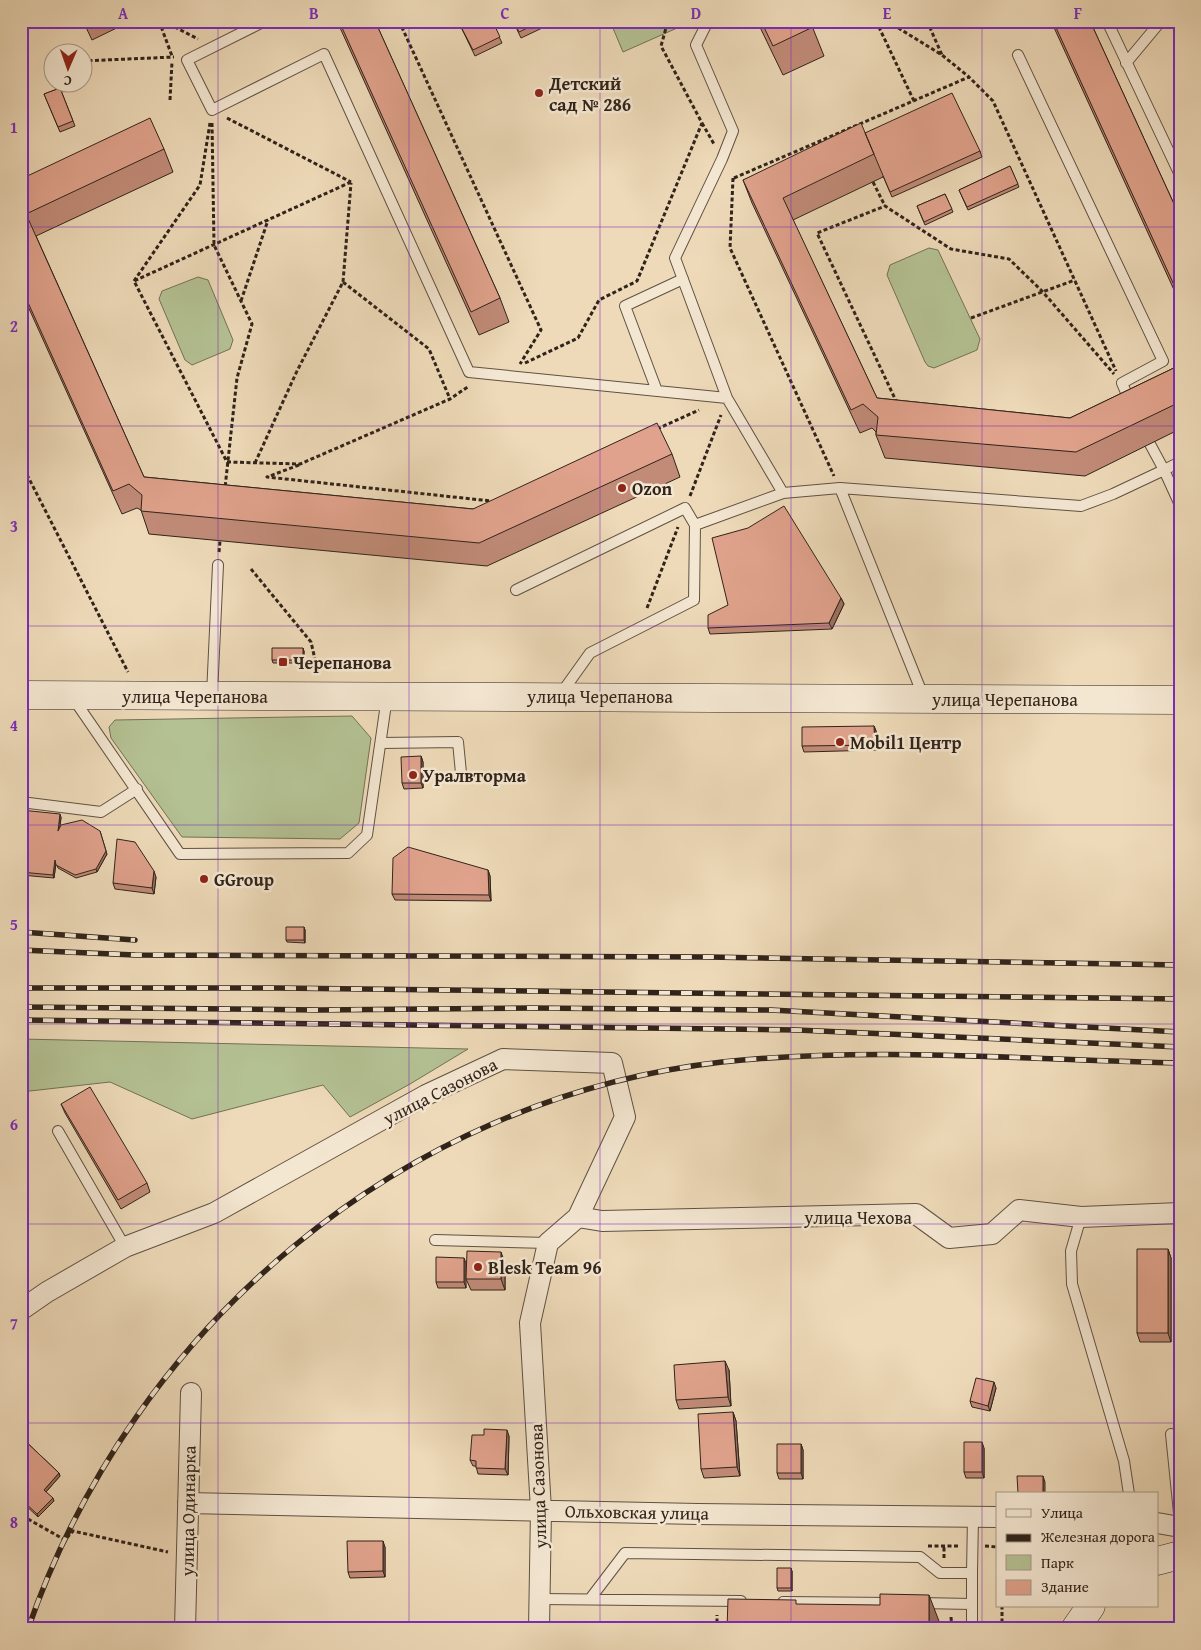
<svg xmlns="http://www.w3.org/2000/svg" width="1201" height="1650" viewBox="0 0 1201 1650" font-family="'Gentium Book Plus',serif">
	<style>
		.green { fill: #b4c193; stroke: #727256 }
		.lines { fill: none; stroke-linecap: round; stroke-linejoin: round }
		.lane-casing { stroke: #605142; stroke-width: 12 }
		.street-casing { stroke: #605142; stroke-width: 22 }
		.secondary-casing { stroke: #30231a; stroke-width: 29 }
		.path { stroke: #30231a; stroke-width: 3; stroke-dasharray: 4 2.5; stroke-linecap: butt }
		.lane { stroke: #f4e7d2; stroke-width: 10 }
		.street { stroke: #f4e7d2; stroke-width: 20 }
		.secondary { stroke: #f4e7d2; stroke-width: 28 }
		.rail-casing { stroke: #30231a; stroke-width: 5.5 }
		.rail { stroke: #f4e7d2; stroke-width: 4; stroke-dasharray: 11; stroke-linecap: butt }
		.wall { fill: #c18b78; stroke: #30231a }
		.shaded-wall { fill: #9d7162; stroke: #30231a }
		.building { fill: #e0a28c; stroke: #30231a }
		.grid { fill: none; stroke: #7b2cbf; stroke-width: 1; stroke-opacity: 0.55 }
		.poi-dot { fill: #8f2418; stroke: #f4e7d2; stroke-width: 2 }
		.labels { text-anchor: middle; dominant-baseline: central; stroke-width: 5; stroke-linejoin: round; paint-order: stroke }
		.poi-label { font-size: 18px; font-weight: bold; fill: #30231a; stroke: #f4e7d2; text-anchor: start }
		.street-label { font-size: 18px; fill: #30231a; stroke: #f4e7d2 }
		.neatline { fill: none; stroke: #7b2cbf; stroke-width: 2 }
		.grid-label { font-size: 16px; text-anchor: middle; font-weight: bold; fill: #7b2cbf }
	</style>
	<rect width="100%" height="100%" fill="#eedab9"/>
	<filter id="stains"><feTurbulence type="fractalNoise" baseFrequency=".004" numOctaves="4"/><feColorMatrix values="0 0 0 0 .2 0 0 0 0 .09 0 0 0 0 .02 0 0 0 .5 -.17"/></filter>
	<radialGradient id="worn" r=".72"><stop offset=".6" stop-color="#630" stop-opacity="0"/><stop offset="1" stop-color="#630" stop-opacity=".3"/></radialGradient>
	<!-- green -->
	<path class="green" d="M610 21H693L623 52Z
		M929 248 938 250 980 339 977 350 934 368 928 366 925 362 887 275 890 265Z
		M198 277 208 280 233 340 230 349 192 365 185 360 159 299 162 291Z
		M352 716 371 738 359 823 340 839 182 837 111 738 109 727 115 720Z
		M21 1039 468 1049 410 1084 350 1117 323 1085 192 1119 110 1082 21 1092Z"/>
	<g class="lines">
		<defs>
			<path id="lane" d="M265 21 187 60 212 110 324 54 469 372 727 398 783 493
				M708 21 696 45 733 131 722 159 675 258 727 398
				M1107 21 1180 175
				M1018 55 1163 361 1122 383 1130 402
				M1126 63 1161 21
				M657 391 625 306 683 279
				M1180 462 1164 470 1180 505
				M840 488 924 698
				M695 525 783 493 840 488 1081 506 1113 494 1164 470 1150 444
				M516 590 685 508 695 525 694 600 590 653 560 695
				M212 695 218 565
				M73 698 180 854 348 853 367 835 387 697
				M381 743 458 742 461 773
				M21 802 101 812 137 789
				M58 1131 125 1247
				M1081 1217 1071 1251 1072 1284 1124 1461 1129 1494
				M435 1240 548 1243
				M1171 1434 1180 1523
				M972 1573 973 1517
				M540 1599 741 1601
				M590 1599 625 1553 920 1557 940 1573H972V1629
				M783 1602 893 1603
				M920 1603 972 1604"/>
			<path id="street" d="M578 1217 602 1221 916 1214 949 1238 992 1234 1019 1210 1081 1217 1180 1213
				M21 1310 47 1292 125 1247 214 1213 426 1095 503 1059 612 1063 625 1117 578 1217 548 1243 530 1323 541 1510 539 1629
				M188 1503 698 1514 997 1517
				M1157 1523 1180 1527
				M185 1629 191 1393"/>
			<path id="secondary" d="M21 695 1180 700
				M1157 1561 1180 1555
				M1075 1629 1091 1606"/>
		</defs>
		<!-- lane casing -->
		<use href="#lane" class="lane-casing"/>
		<!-- street casing -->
		<use href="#street" class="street-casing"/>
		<!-- secondary casing -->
		<use href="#secondary" class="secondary-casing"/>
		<!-- path -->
		<path class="path" d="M159 21 172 56
			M163 21 198 39
			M399 21 541 330 520 364
			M876 21 914 101
			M887 21 942 55 969 77
			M927 21 942 55
			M666 28 680 21
			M82 61 174 57
			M48 62H52
			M170 100 172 62
			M227 118 351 182
			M212 123 214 245 252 324 237 378 225 488
			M702 123 714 144
			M733 178 730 248 834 476
			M734 178 969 77 993 101 1116 371
			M351 182 134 281 227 462 300 464 450 399 469 386
			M873 182 885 206
			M134 281 200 185 210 123
			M343 282 429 349 450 399
			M241 301 268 220
			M971 318 1075 280
			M525 363 578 338 599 300 637 281 702 123 661 46 666 28 663 21
			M897 403 817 233 885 206 951 249 1009 259 1042 291 1114 374
			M657 429 699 410
			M21 463 128 672
			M255 463 297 371 343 282 351 183
			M299 465 267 477 491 501
			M690 496 721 415
			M219 552 220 541
			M251 569 311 642 317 668
			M647 608 678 527
			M28 1519 65 1540 73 1531 168 1552
			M928 1546H959
			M985 1546 997 1547
			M944 1558V1546
			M951 1617 952 1629
			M1121 1623 1124 1629
			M717 1629V1615
			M1002 1629V1606"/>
		<!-- lane -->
		<use href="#lane" class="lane"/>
		<!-- street -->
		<use href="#street" class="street"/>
		<!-- secondary -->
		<use href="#secondary" class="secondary"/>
		<defs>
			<path id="rail" d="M21 932 135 940
				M21 950 135 955 708 957 1180 965
				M21 988H277L1180 999
				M21 1007 319 1010 530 1008 771 1010 1180 1032
				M21 1020 797 1030 1180 1047
				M28 1629C132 1327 403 1098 722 1062 874 1046 1028 1060 1180 1063"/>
		</defs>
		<!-- rail casing -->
		<use href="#rail" class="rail-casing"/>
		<!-- rail -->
		<use href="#rail" class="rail"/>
	</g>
	<!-- wall -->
	<path class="wall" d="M83 21H131L92 40Z
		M337 21H375L500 298 509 322 479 335Z
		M458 21H508L495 28 502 43 475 56Z
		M513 21H554L555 22 521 38Z
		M757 21H810L824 56 783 75Z
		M1051 21H1090L1180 217V303Z
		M60 88 75 126 60 132 44 94Z
		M865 133 980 151 982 157 892 197 883 176V177L793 220 877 398 1070 418 1180 365V429L1085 476 885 458 876 435V432L872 428 860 433 752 203 743 180Z
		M164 149 173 172 36 236 144 477 473 509 672 454 680 477 487 566 149 534 141 510 137 508 122 514 21 291V179Z
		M1010 166 1019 187 968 210 959 190Z
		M945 194 953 212 925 225 917 206Z
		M841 598 844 604 832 629 710 634 708 628 728 605Z
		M304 651V663H273L272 660Z
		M874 726 876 731 877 750 804 752 802 746Z
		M421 756 423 762V788L404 789 402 783Z
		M21 810 61 817 60 828 107 854 97 872 76 878 58 868 56 863 54 878 21 875Z
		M488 870 490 876 491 901 395 900 392 894Z
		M156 877 154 894 115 889 113 883Z
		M304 927 305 930V943L287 942 286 940Z
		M61 1104 147 1183 150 1192 121 1209 65 1113Z
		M1168 1249 1171 1258V1342H1140L1137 1333Z
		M464 1258 466 1288H438L436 1282Z
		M505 1263V1290H471L466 1279Z
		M729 1370 731 1406 679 1409 676 1400Z
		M996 1388 990 1411 972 1407 970 1401Z
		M733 1412 736 1421 740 1476 704 1478 701 1469Z
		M509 1436 508 1475 478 1474 476 1466H473L470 1460Z
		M21 1437 59 1473 60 1476 46 1492 54 1501 38 1517 21 1501Z
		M801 1444 803 1450V1479H779L777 1473Z
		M984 1448V1478H966L964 1472Z
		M385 1547V1577L350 1578 348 1572Z
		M792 1571V1591H778L777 1588Z"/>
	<!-- shaded-wall -->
	<path class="shaded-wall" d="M841 598 844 604 832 629 829 623Z
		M303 648 304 651V663L303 660Z
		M874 726 876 731 877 750 875 745Z
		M421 756 423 762V788L421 783Z
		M60 814 61 817 59 834 58 831Z
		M100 831 107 854 97 872 96 869Z
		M55 860 56 863 54 878 53 875Z
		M488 870 490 876 491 901 489 895Z
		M154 871 156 877 154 894 152 888Z
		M304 927 305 930V943L304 940Z
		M1168 1249 1171 1258V1342L1168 1333Z
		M501 1252 505 1263V1290L501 1279Z
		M464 1258 466 1263V1288L464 1282Z
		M725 1361 729 1370 731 1406 728 1397Z
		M994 1382 996 1388 990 1411 988 1406Z
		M733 1412 736 1421 740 1476 737 1467Z
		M507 1430 509 1436 508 1475 505 1469Z
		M982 1442 984 1448V1478L982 1472Z
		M801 1444 803 1450V1479L801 1473Z
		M59 1473 60 1476 45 1493 44 1490Z
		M1043 1476 1045 1482V1494H1043Z
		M53 1498 54 1501 38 1517 37 1514Z
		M383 1541 385 1547V1577L383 1571Z
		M791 1568 792 1571V1591L791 1588Z
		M929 1595 942 1629H929Z"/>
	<!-- building -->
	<path class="building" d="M339 21H375L500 298 471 312Z
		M458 21H494L493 22 500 37 473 50Z
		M514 21H542L519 32Z
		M761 21H810L813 27 773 46Z
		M1053 21H1090L1180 217V298Z
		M60 88 73 121 58 127 44 94Z
		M952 93 980 151 890 192 865 133Z
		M150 118 164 149 26 214 144 477 473 509 657 423 672 454 479 543 141 511 142 495 129 484 113 491 21 287V179Z
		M861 123 874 154 783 198 877 398 1070 418 1180 365V402L1076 452 876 435 878 417 863 404 851 410 743 180Z
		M1010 166 1018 184 967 207 959 190Z
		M945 194 952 209 924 222 917 206Z
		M784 506 841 598 829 623 708 628V615L728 605 712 538 748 528Z
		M272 648H303V660H272Z
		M874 726 875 745 802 746V727Z
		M421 756V783H402L401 757Z
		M21 810 60 814 58 831 61 825 82 820 100 831 106 851 96 869 75 875 56 865 55 860 53 875 21 872Z
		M117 839 135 842 154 871 152 888 113 883Z
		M408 847 488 870 489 895 392 894 393 858Z
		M286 927H304V940H286Z
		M90 1087 147 1183 118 1200 61 1104Z
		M1137 1249H1168V1333H1137Z
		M467 1251 501 1252V1279H466Z
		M436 1257 464 1258V1282H436Z
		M725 1361 728 1397 676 1400 674 1365Z
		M976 1378 994 1382 988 1406 970 1401Z
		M733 1412 737 1467 701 1469 698 1414Z
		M484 1429 507 1430 505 1469 476 1468V1461L470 1460 472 1435H484Z
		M21 1437 59 1473 44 1490 53 1498 37 1514 21 1499Z
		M964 1442H982V1472H964Z
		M777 1444H801V1473H777Z
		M1017 1476H1043V1493H1018Z
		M347 1541H383V1571L348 1572Z
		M777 1568H791V1588H777Z
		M880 1594 929 1595V1629H727L728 1599 796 1600V1604L880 1605Z"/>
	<!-- grid -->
	<path class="grid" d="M218 21V1629M409 21V1629M600 21V1629M791 21V1629M982 21V1629M21 227H1180M21 426H1180M21 626H1180M21 825H1180M21 1024H1180M21 1224H1180M21 1423H1180"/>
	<!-- markers -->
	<g class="poi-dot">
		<circle cx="539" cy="93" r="5"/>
		<circle cx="622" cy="488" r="5"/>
		<rect x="278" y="657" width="10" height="10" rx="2.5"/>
		<circle cx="840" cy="742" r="5"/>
		<circle cx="413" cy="775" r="5"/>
		<circle cx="204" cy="879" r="5"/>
		<circle cx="478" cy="1267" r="5"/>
	</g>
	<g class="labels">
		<!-- poi labels -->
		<g class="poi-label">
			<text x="549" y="83">Детский<tspan x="549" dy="21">сад № 286</tspan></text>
			<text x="632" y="488">Ozon</text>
			<text x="293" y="662">Черепанова</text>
			<text x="850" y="742">Mobil1 Центр</text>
			<text x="423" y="775">Уралвторма</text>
			<text x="214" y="879">GGroup</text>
			<text x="488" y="1267">Blesk Team 96</text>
		</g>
		<!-- street labels -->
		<g class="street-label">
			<text x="195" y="696">улица Черепанова</text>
			<text x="600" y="696">улица Черепанова</text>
			<text x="1005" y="699">улица Черепанова</text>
			<text transform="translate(440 1091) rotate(-27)">улица Сазонова</text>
			<text x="858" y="1217">улица Чехова</text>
			<text transform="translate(538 1486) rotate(-92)">улица Сазонова</text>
			<text transform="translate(188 1511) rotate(-89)">улица Одинарка</text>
			<text transform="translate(637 1512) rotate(1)">Ольховская улица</text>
		</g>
	</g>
	<!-- margin -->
	<rect width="1201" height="1650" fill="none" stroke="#eedab9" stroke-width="55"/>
	<!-- legend -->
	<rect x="996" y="1492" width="162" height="115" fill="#f4e7d2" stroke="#a69988"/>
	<rect x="1006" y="1509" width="25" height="8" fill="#f4e7d2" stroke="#a69988"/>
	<text x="1041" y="1518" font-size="15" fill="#30231a">Улица</text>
	<rect x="1006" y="1534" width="25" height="8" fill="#30231a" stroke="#a69988"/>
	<text x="1041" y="1542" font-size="15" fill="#30231a">Железная дорога</text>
	<rect x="1006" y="1555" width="25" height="15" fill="#b4c193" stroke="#a69988"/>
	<text x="1041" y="1568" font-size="15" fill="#30231a">Парк</text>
	<rect x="1006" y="1580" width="25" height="15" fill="#e0a28c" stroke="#a69988"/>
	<text x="1041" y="1592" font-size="15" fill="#30231a">Здание</text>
	<!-- north arrow -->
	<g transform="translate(68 68) rotate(182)"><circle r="24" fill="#f4e7d2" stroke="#a69988"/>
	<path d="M0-4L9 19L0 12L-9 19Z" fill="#8f2418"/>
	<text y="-8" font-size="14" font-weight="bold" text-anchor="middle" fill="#30231a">С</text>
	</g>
	<rect x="28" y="28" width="1146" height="1594" class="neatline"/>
	<g class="grid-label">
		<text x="123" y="19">A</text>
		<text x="314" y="19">B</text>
		<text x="505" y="19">C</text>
		<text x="696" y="19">D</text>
		<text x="887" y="19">E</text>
		<text x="1078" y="19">F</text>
		<text x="14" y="133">1</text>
		<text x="14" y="332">2</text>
		<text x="14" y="532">3</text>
		<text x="14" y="731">4</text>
		<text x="14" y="930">5</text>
		<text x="14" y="1130">6</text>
		<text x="14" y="1329">7</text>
		<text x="14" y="1528">8</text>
	</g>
	<rect width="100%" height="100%" filter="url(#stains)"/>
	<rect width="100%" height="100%" fill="url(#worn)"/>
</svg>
